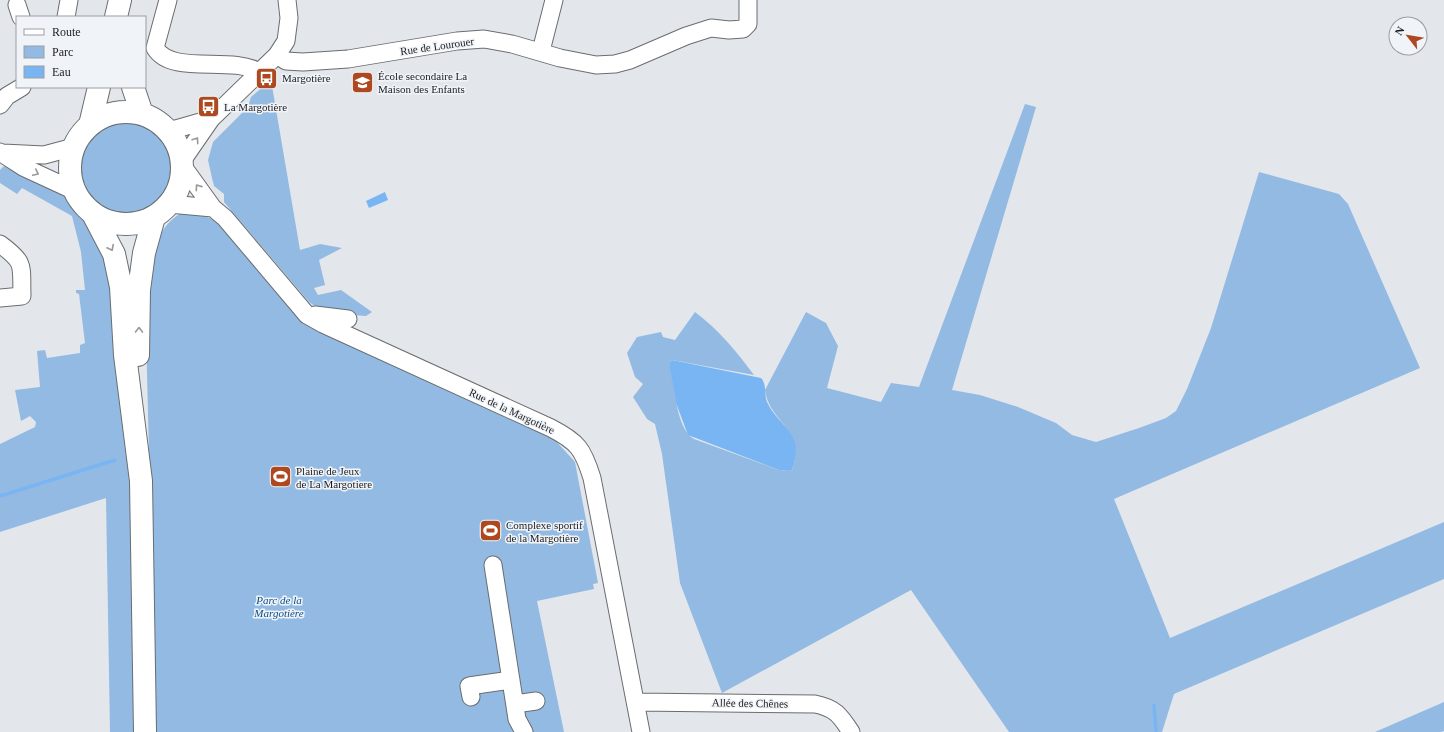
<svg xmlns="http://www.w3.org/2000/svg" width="1444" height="732" viewBox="0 0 1444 732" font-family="'Times New Roman',serif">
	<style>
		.green { fill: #93bae3 }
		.water { fill: #7ab5f3 }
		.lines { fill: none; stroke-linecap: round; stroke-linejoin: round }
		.stream { stroke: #7ab5f3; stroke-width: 3.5 }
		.minor-casing { stroke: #696d70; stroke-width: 19 }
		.major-casing { stroke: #696d70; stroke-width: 24 }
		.minor { stroke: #fff; stroke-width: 17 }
		.major { stroke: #fff; stroke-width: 22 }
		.oneway { stroke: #99999a }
		.labels { text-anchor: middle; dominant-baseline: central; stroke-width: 3; stroke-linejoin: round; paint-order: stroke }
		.street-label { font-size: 11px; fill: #1c1d1e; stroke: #f0f4f9 }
		.poi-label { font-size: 11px; fill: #1c1d1e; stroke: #f0f4f9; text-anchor: start }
		.park-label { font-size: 11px; font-style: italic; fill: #0b4c84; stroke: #f0f4f9 }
	</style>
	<rect width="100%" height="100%" fill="#e3e7eb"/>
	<!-- green -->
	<path class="green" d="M271 80 300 250 320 244 342 248 319 260 325 285 314 288 318 295 341 290 372 312 366 316 324 313 309 302 224 202V194L214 186 212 178 208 160 213 142 248 107 251 97Z
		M1025 104 1036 107 952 390 980 395 1018 407 1056 423 1072 435 1096 442 1139 428 1166 418 1176 411 1187 389 1211 328 1259 172 1339 194 1348 204 1420 368 1114 499 1170 638 1444 522V579L1174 694 1162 732H1009L911 590 722 693 680 583 662 454 655 424 647 419 633 397 643 384 635 377 627 353 637 337 661 332 663 337 675 340 695 312C719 330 736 351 754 375L672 360 669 363C675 383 675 428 694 439L779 470 789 471 792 470C807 429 769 423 765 390L806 312 826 323 838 346 827 388 881 402 891 383 919 387Z
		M70 168a56 56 0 1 1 112 0a56 56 0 1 1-112 0Z
		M4 166 62 191 109 251 131 463 138 732H110L106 498 0 532V444L35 427 36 422 30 416 21 421 15 390 40 387 37 351 45 350 47 358 80 353V345L85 343 79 294 76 293V290H85L81 252 72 216 22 188 17 194 0 183V170Z
		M185 211 197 213 217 221 295 314 360 350 555 440 575 462 598 583 593 584 594 589 537 601 564 732H156L145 294C151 263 153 226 185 211Z
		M1444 702V731L1441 732H1375Z"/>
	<!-- water -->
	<path class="water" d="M385 192 388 200 369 208 366 201Z
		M672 360 761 378C767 384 764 394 767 402 780 429 806 432 792 470L789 471 779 470 688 435 676 403 669 363Z"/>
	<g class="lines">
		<!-- stream -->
		<path class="stream" d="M0 496 115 460
			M1154 705 1156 732"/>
		<defs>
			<path id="minor" d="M168 0 155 48C172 76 231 55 259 72
				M17 5 21 17
				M66 17 69 0
				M541 51 554 0
				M277 55 286 61 303 62 348 59 457 41 484 39 512 44 560 58 596 65 615 64 630 60 686 36 711 28 729 30 743 29 748 24V0
				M0 105 7 96 22 87
				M169 131 211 119
				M0 152 23 167 75 191
				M3 153 44 155 74 147
				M182 161 211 119 277 55 286 41 289 18 287 0
				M182 165 213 208 225 218 307 315 323 324 551 428C578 442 583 449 592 478L641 732
				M169 204 213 208
				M0 244C26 263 21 265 22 296L0 298
				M315 315 348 319
				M493 565 517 719 524 732
				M471 697 469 686 511 680
				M636 702 815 704C835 708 840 715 851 732
				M515 704 536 701"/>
			<path id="major" d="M116 17 120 0
				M133 87 142 114
				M70 168a56 56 0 1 1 112 0a56 56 0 1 1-112 0Z
				M90 125 99 87
				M93 214 114 254 121 287 125 355 141 481 145 732
				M138 355 139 290 144 253 154 217"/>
		</defs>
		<!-- minor casing -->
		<use href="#minor" class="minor-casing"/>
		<!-- major casing -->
		<use href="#major" class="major-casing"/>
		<!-- minor -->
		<use href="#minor" class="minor"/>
		<!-- major -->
		<use href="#major" class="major"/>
	</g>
	<!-- one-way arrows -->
	<defs><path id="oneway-chevron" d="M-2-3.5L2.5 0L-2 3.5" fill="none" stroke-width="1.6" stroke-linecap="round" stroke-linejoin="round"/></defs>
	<g class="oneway">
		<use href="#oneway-chevron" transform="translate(196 140) rotate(-56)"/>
		<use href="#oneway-chevron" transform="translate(36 173) rotate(25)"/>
		<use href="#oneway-chevron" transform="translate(198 187) rotate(-125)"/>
		<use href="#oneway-chevron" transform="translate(111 248) rotate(63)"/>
		<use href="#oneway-chevron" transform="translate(139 330) rotate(-89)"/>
	</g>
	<!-- icons -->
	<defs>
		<symbol id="bus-square" viewBox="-11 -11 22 22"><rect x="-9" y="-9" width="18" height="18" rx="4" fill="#ae481e" stroke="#f0f4f9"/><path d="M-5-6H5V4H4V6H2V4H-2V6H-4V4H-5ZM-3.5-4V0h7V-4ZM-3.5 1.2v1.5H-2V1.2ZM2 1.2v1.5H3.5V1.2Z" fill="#fff"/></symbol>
		<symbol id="school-square" viewBox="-11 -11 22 22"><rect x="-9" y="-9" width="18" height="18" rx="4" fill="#ae481e" stroke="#f0f4f9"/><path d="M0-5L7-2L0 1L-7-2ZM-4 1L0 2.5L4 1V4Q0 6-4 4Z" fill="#fff"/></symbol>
		<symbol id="stadium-square" viewBox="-11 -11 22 22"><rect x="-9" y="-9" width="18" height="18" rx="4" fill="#ae481e" stroke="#f0f4f9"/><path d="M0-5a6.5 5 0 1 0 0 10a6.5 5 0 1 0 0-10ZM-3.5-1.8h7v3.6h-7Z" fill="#fff"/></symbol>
	</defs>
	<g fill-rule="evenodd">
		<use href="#bus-square" x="254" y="66" width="25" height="25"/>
		<use href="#school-square" x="350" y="70" width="25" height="25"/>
		<use href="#bus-square" x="196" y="94" width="25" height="25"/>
		<use href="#stadium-square" x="268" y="464" width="25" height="25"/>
		<use href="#stadium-square" x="478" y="518" width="25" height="25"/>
	</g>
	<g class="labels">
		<!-- street labels -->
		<g class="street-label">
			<text transform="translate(437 46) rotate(-8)">Rue de Lourouer</text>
			<text transform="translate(512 411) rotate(25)">Rue de la Margotière</text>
			<text transform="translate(750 703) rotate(1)">Allée des Chênes</text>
		</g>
		<!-- poi labels -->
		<g class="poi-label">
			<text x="378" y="76">École secondaire La<tspan x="378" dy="13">Maison des Enfants</tspan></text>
			<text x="282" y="78">Margotière</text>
			<text x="224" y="107">La Margotière</text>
			<text x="296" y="471">Plaine de Jeux<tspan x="296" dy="13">de La Margotiere</tspan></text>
			<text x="506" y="525">Complexe sportif<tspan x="506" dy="13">de la Margotière</tspan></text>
		</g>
		<!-- park labels -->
		<g class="park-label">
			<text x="279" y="600">Parc de la<tspan x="279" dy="13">Margotière</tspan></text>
		</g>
	</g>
	<!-- legend -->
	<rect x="16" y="16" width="130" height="72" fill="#f0f4f9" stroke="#9b9ea1"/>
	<rect x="24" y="29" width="20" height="6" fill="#ffffff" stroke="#9b9ea1"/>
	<text x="52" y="36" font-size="12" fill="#1c1d1e">Route</text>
	<rect x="24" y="46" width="20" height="12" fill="#93bae3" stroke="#9b9ea1"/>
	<text x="52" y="56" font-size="12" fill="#1c1d1e">Parc</text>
	<rect x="24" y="66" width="20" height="12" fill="#7ab5f3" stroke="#9b9ea1"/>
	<text x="52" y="76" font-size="12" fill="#1c1d1e">Eau</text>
	<!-- north arrow -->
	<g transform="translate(1408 36) rotate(301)"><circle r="19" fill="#f0f4f9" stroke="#9b9ea1"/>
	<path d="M0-3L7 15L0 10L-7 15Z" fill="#ae481e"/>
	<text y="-6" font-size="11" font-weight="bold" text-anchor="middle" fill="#1c1d1e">N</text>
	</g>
</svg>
